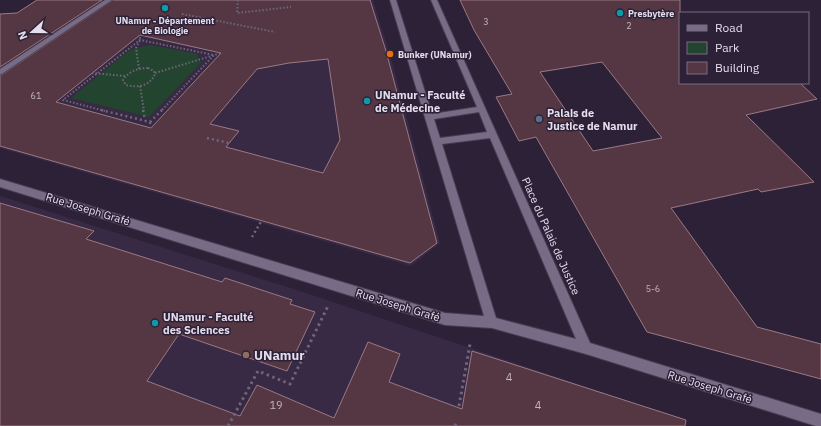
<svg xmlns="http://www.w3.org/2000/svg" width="821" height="426" viewBox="0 0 821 426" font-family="'IBM Plex Sans',sans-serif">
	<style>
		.built { fill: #382945 }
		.green { fill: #23442f }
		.building { fill: #543742; stroke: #9b7985; fill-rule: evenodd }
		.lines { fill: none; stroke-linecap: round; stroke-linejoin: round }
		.minor-casing { stroke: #473d50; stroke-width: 2 }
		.path-far2 { stroke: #70667a; stroke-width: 2; stroke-dasharray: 1.5 2; stroke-linecap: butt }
		.path-far1 { stroke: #70667a; stroke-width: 2.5; stroke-dasharray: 2 3; stroke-linecap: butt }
		.path { stroke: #70667a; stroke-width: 3; stroke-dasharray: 2.5 3.5; stroke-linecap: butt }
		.minor { fill: #786b86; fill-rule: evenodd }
		.culture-dot { fill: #0f9aa8; stroke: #2d2138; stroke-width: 1.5 }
		.food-dot { fill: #e8710a; stroke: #2d2138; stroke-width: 1.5 }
		.service-dot { fill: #5c6f8a; stroke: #2d2138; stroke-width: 1.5 }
		.education-dot { fill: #8d6e63; stroke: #2d2138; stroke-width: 1.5 }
		.labels { text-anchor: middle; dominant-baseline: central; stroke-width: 3; stroke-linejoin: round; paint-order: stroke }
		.far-poi-label { font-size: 9px; font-weight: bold; fill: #e4ddec; stroke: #2d2138; text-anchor: start }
		.number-label { font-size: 9px; fill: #c0b4c2 }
		.poi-label { font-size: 11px; font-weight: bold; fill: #e4ddec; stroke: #2d2138; text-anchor: start }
		.street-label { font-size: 11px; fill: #e4ddec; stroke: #2d2138 }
		.near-number-label { font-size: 11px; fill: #c0b4c2 }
		.near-poi-label { font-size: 13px; font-weight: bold; fill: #e4ddec; stroke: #2d2138; text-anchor: start }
	</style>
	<rect width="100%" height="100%" fill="#2d2138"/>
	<!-- built -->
	<path class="built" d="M137 0H373L391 58 440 243 411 266 0 148V99Z
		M0 196 306 293 676 417 0 426Z"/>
	<!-- green -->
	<path class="green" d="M151 45 197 54 201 63 149 117 71 98 131 49Z"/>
	<!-- building -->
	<path class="building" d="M37 0H102L0 67V14L17 13Z
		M113 0H370L386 51 437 243 410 263 0 146V76ZM140 35 221 53 151 128 56 102ZM328 59 340 140 323 173 226 147 239 131 210 124 257 69 289 63Z
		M460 0H680V83H800L817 99 746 115 814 182 761 192 758 189 671 208 757 327 821 344V379L647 332 536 137 519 141 496 97 512 94 474 30ZM602 62 662 138 593 151 540 72Z
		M0 203 94 231 86 239 222 282 225 278 292 300 290 304 315 312 287 371 179 334 147 381 240 416 257 385 334 418 368 342 400 354 389 382 462 409 472 351 686 420 685 426H0Z"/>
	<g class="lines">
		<defs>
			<path id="minor" d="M105 0H112L0 75V69Z
				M390 0H396L432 114 477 107 431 0H437L590 343 821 414V426H816L586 354 492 328 445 325 0 187V179L445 313 484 316ZM479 112 487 132 440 138 434 119ZM490 138 576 339 496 318 442 144Z"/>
		</defs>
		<!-- minor casing -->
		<use href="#minor" class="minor-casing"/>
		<!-- path-far2 -->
		<path class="path-far2" d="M238 0 237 13 291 7
			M182 14 275 32
			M148 68 154 71 155 74C150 86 138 88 126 85L123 80C129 71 138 68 148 68Z
			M139 69 136 48 140 40V35
			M92 73 125 76
			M155 73 221 53
			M140 86 144 111
			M105 111 63 100 140 40 214 55 161 111"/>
		<!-- path-far1 -->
		<path class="path-far1" d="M101 110 150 122
			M143 110 145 120
			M150 122 151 128
			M150 122 162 110
			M207 138 229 143
			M252 237 262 220"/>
		<!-- path -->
		<path class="path" d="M459 406 470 344
			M228 426 258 371 290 384 328 306
			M455 426 456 422"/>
		<!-- minor -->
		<use href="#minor" class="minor"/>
	</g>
	<!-- markers -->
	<g class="culture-dot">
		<circle cx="165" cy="8" r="4"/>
		<circle cx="620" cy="13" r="4"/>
		<circle cx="367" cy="101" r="4"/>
		<circle cx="155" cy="323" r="4"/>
	</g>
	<circle class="food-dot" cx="390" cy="54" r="4"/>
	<circle class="service-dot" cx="539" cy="119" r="4"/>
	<circle class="education-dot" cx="246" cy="355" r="4"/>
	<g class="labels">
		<!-- far-poi labels -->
		<g class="far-poi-label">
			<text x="628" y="13">Presbytère</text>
			<text x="165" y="20" text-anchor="middle">UNamur - Département<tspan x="165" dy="10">de Biologie</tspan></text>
			<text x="398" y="54">Bunker (UNamur)</text>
		</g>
		<!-- number labels -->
		<g class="number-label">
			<text x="486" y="21">3</text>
			<text x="629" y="25">2</text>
			<text x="36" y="95">61</text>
			<text x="653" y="288">5-6</text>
		</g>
		<!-- poi labels -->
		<g class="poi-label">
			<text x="375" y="95">UNamur - Faculté<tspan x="375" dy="13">de Médecine</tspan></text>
			<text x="547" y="113">Palais de<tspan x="547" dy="13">Justice de Namur</tspan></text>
			<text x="163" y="317">UNamur - Faculté<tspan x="163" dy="13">des Sciences</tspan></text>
		</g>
		<!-- street labels -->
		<g class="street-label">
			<text transform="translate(88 209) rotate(17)">Rue Joseph Grafé</text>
			<text transform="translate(551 236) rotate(66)">Place du Palais de Justice</text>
			<text transform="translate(398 305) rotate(17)">Rue Joseph Grafé</text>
			<text transform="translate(710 387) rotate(17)">Rue Joseph Grafé</text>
		</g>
		<!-- near-number labels -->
		<g class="near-number-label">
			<text x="509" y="377">4</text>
			<text x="276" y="405">19</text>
			<text x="538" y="405">4</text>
		</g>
		<!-- near-poi labels -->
		<g class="near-poi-label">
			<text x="254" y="355">UNamur</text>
		</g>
	</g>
	<!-- legend -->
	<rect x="679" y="12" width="130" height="72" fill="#2d2138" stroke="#766c80"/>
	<rect x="687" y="25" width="20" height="6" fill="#786b86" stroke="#766c80"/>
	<text x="715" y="32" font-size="12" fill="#e4ddec">Road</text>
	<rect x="687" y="42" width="20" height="12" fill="#23442f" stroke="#766c80"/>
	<text x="715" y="52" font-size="12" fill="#e4ddec">Park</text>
	<rect x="687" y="62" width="20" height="12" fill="#543742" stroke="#766c80"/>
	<text x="715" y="72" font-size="12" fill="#e4ddec">Building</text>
	<!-- north arrow -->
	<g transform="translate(32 32) rotate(249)" stroke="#2d2138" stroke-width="3" paint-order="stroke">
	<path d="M0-3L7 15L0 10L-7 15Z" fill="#e4ddec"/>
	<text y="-6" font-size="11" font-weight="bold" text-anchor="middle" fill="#e4ddec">N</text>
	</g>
</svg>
